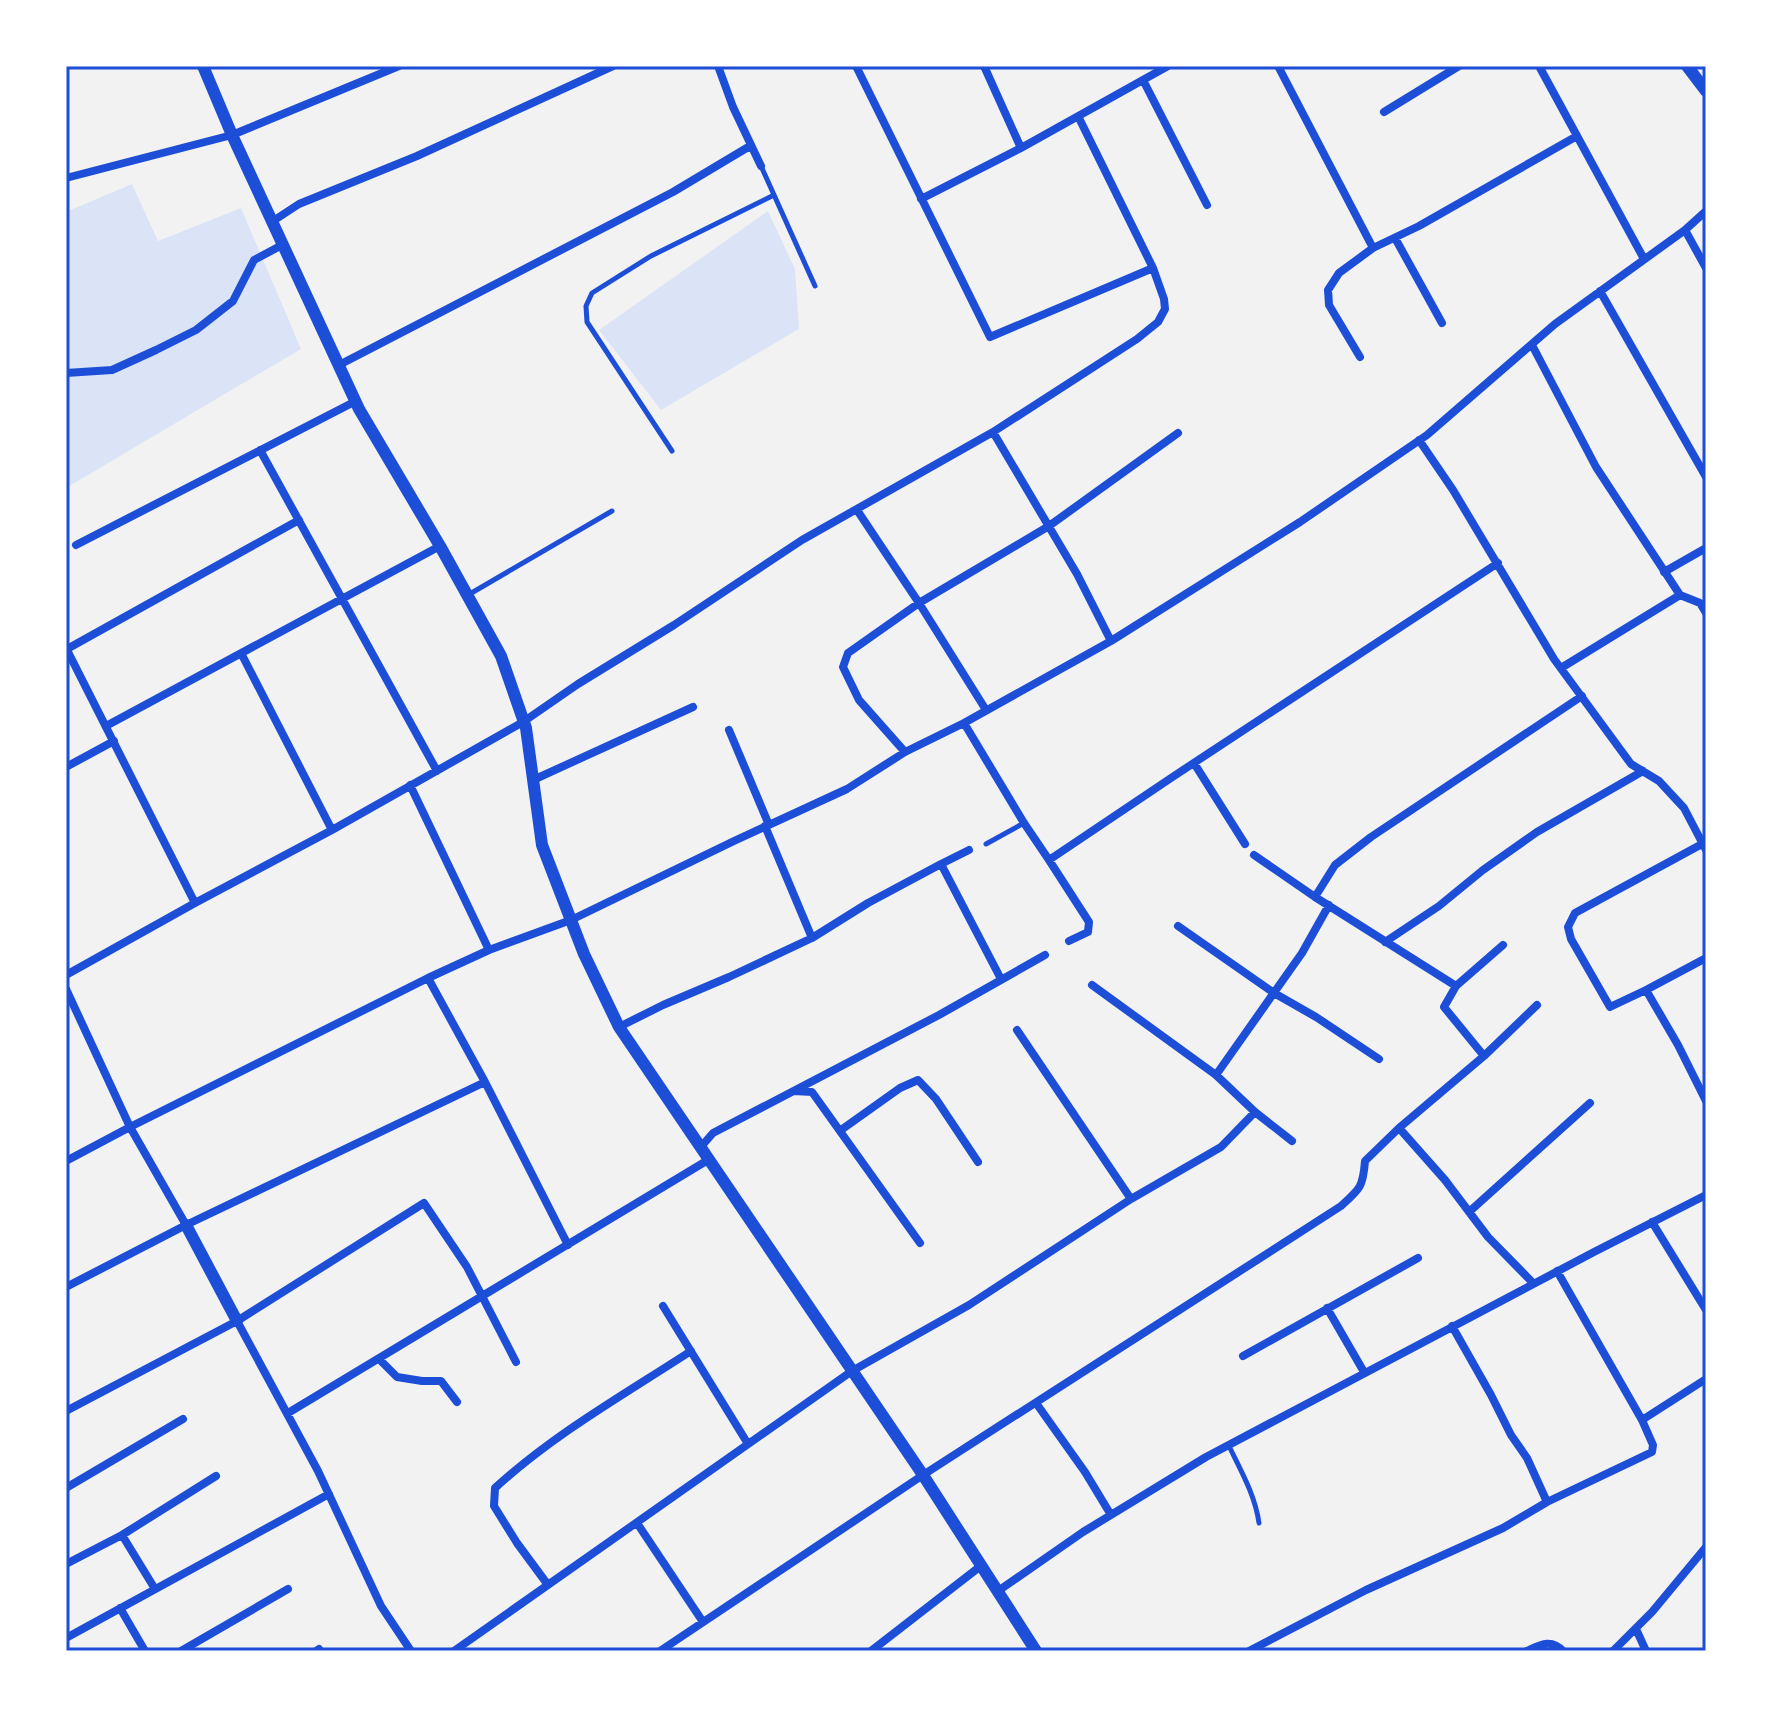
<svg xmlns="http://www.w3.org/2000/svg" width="1772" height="1717" viewBox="0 0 1772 1717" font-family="'Roboto Condensed',sans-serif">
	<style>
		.green { fill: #dbe4f7 }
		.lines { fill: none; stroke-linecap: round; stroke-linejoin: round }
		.service { stroke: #1d4ed8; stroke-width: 5 }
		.minor { stroke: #1d4ed8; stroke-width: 8 }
		.tertiary { stroke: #1d4ed8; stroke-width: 12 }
		.neatline { fill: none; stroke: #1d4ed8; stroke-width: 3 }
	</style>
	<rect width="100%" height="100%" fill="#f2f2f2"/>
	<!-- green -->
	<path class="green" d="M132 184 158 241 241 208 301 349 66 488V212Z
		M768 211 795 269 799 329 661 410 599 330Z"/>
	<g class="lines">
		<!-- service -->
		<path class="service" d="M761 166 815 286
			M672 451 587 322 586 306 592 293 651 256 774 195
			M468 595 612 511
			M986 844 1024 823
			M1229 1446C1241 1471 1255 1495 1259 1523"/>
		<!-- minor -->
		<path class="minor" d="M718 66 733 107 761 166
			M856 66 990 337 1153 268
			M984 66 1021 148
			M1278 66 1373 248
			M1539 66 1644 259
			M1143 80 1207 205
			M1384 112 1459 66
			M66 178 232 135 399 66
			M921 199 1021 148 1168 66
			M273 221 299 204 417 156 613 66
			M1685 230 1706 268
			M1395 238 1442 323
			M1600 291 1706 477
			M1532 345 1596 467 1680 595
			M1360 357 1329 305 1328 290 1339 273 1373 248 1419 226 1577 136
			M339 365 673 192 750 146
			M66 373 112 370 156 350 196 330 233 301 254 260 284 244
			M993 432 1137 339 1158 322 1165 309 1164 299 1153 268 1078 116
			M1419 440 1453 490 1554 659 1631 764 1659 781 1684 808 1706 850
			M260 450 437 771
			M857 510 919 603 986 710
			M76 545 356 401
			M1664 572 1706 548
			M66 648 195 903
			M67 649 299 520
			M241 653 332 830
			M1561 668 1680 595 1700 603 1706 613
			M964 723 1024 823 1049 860 1174 776 1498 563
			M106 726 440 546
			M729 730 769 825
			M905 752 859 700 843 667 848 653 919 603 1049 526 1178 433
			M1194 763 1245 844
			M66 767 114 741
			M533 780 693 707
			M410 785 489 950
			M765 826 812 938
			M1702 844 1575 913 1568 927 1571 939 1610 1007 1646 990 1706 958
			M1254 855 1315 897 1456 986
			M1049 860 1089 922 1088 932 1069 941
			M941 864 969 850
			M1315 897 1335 865 1371 837 1582 696
			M1178 926 1274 993 1316 1017 1379 1059
			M1385 942 1439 906 1483 870 1537 832 1643 771
			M66 975 195 903 332 830 523 722 578 684 674 625 802 540 993 432 1077 574 1111 641
			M428 978 485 1082 568 1245
			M1092 985 1216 1075 1255 1112 1292 1141
			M66 989 130 1127 186 1225
			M1646 990 1678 1045 1706 1101
			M619 1027 663 1005 729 977 812 938 868 903 941 864 1001 979
			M1017 1030 1131 1199
			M1484 1056 1444 1007 1456 986 1503 945
			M1216 1075 1302 953 1329 905
			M794 1091 812 1092 920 1243
			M1399 1128 1445 1180 1488 1237 1533 1283
			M841 1130 900 1088 918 1080 936 1099 978 1162
			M700 1148 713 1133 939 1015 1045 955
			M66 1161 130 1127 428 978 489 950 571 920 734 841 847 789 905 752 964 723 1111 641 1300 522 1427 435 1555 324 1685 230 1706 211
			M1469 1212 1590 1103
			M1652 1222 1706 1310
			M66 1287 186 1225 485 1082
			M663 1306 748 1444
			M1327 1308 1364 1372
			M237 1321 318 1471 381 1606 411 1651
			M1452 1326 1491 1395 1511 1435 1527 1458 1547 1502
			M1243 1356 1418 1258
			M379 1359 397 1377 422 1381H441L457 1402
			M1036 1403 1085 1472 1111 1515
			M66 1411 237 1321 424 1203 467 1267 516 1362
			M288 1413 708 1160
			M1642 1420 1706 1379
			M66 1488 183 1419
			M637 1523 703 1622
			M122 1535 155 1589
			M66 1564 122 1535 216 1476
			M548 1585 517 1543 494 1506 495 1488C554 1434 625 1394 691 1351
			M998 1591 1083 1532 1206 1457 1594 1252 1706 1195
			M120 1608 145 1651
			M1636 1629 1646 1651
			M66 1638 329 1494
			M181 1651 288 1589
			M316 1651 319 1649
			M454 1651 852 1371 969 1305 1131 1199 1221 1147 1255 1112
			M660 1651 923 1475 1341 1206C1360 1189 1363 1187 1365 1161L1399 1128 1484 1056 1537 1005
			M871 1651 982 1565
			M1249 1651 1366 1590 1503 1528 1547 1502 1652 1452 1653 1445 1642 1420 1557 1271
			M1527 1651C1540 1645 1551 1638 1563 1651
			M1613 1651 1652 1612 1706 1547"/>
		<!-- tertiary -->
		<path class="tertiary" d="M203 66 232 135 359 409 440 546 501 656 526 728 542 845 584 954 619 1027 923 1475 1036 1651
			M1687 66 1706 91
			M186 1225 237 1321"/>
	</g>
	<!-- border -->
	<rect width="1772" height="1717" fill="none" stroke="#ffffff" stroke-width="136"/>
	<rect x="68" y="68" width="1636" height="1581" class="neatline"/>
</svg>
